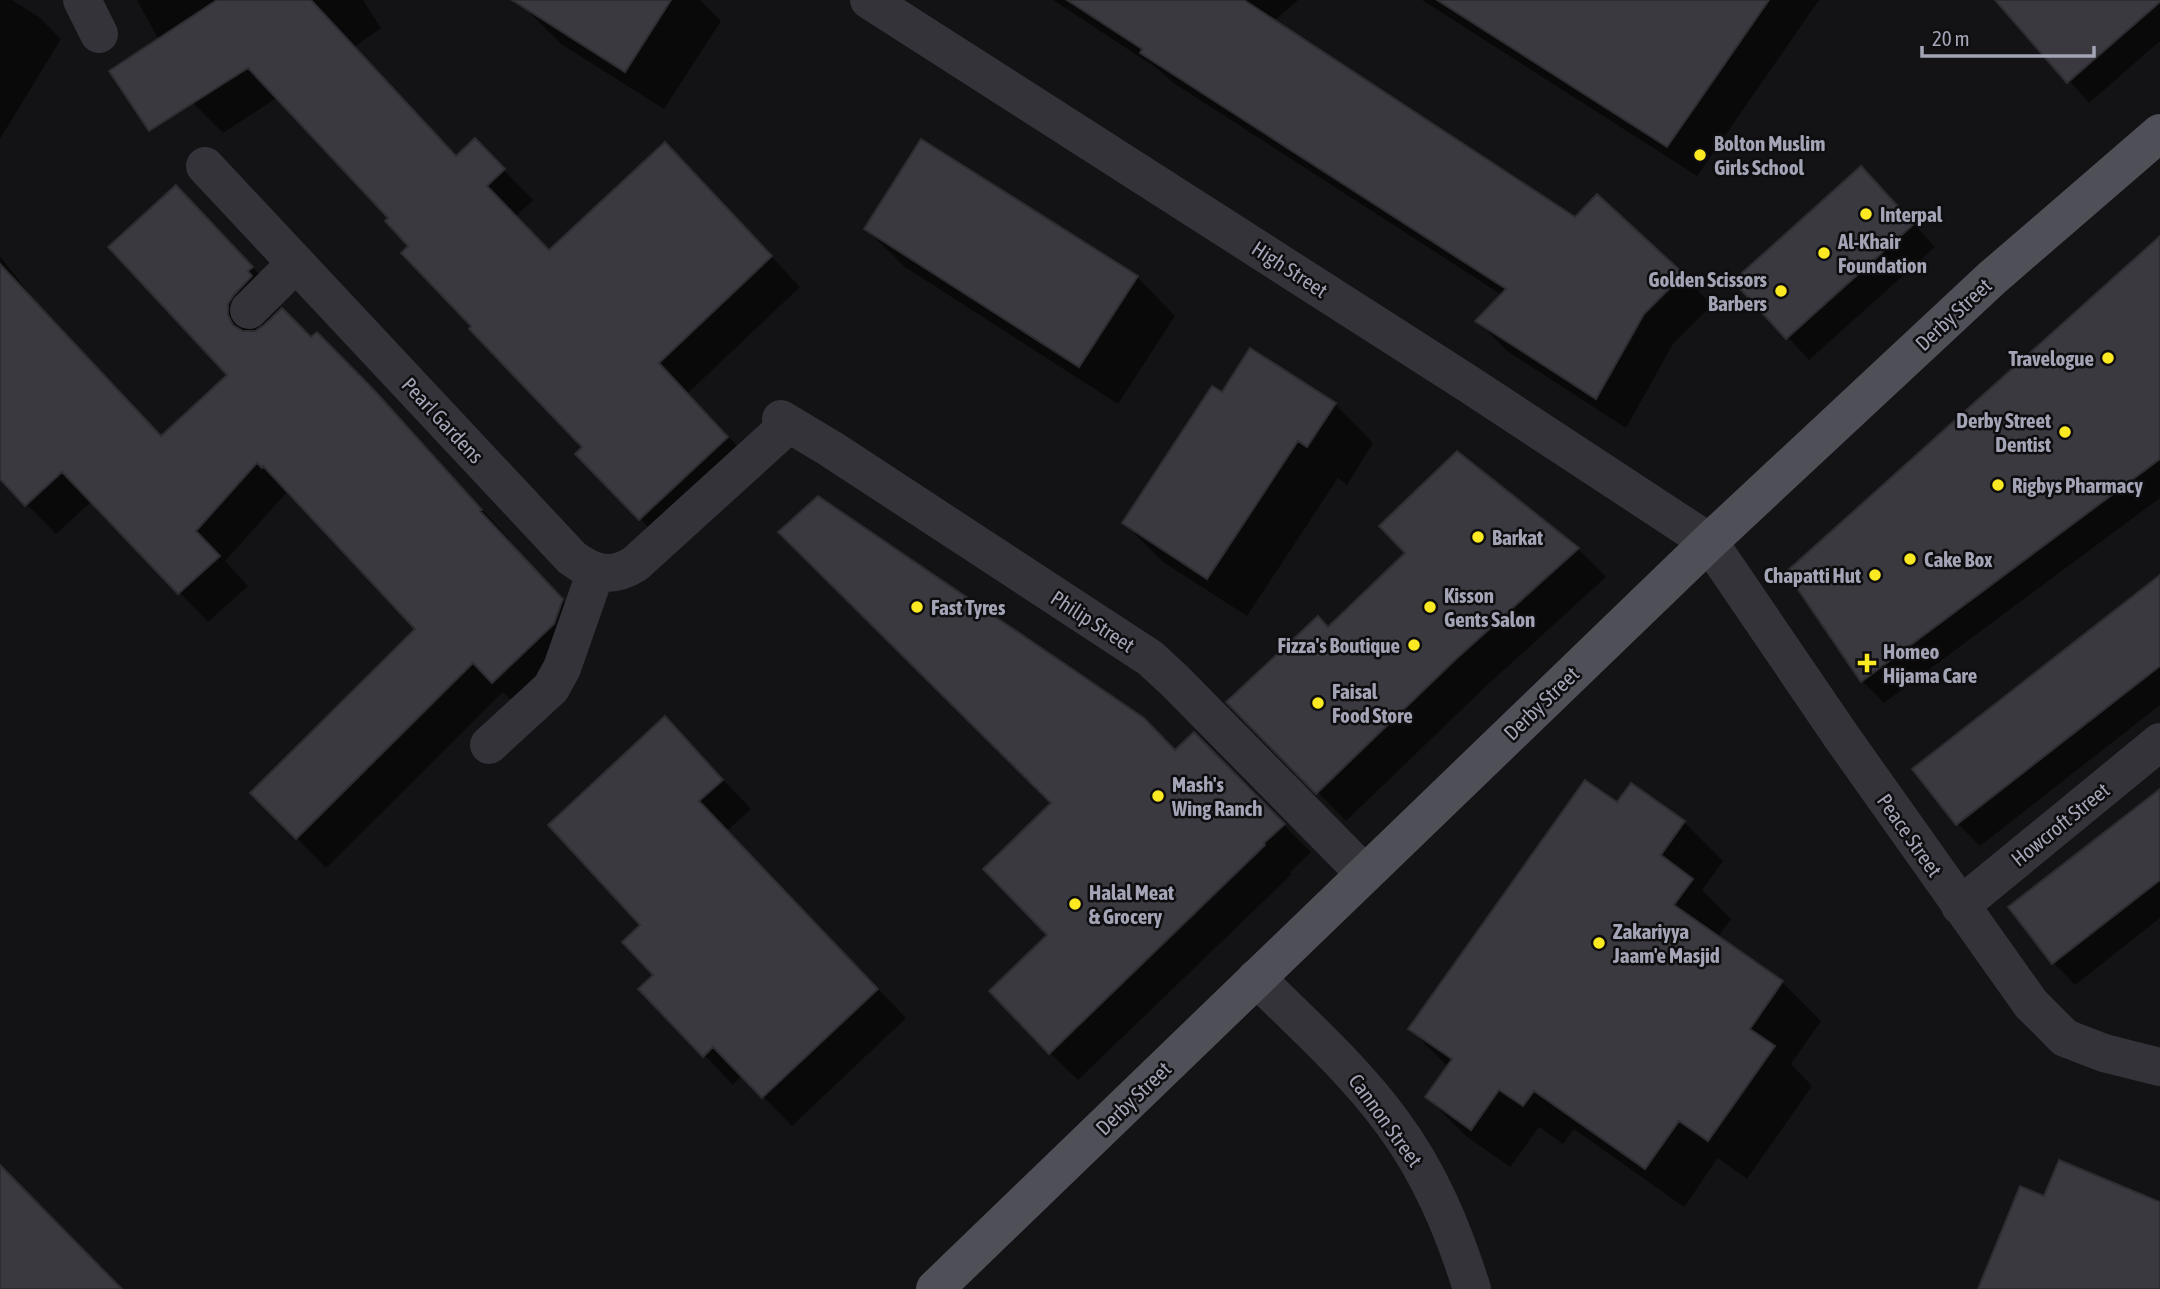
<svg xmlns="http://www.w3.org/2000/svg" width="2160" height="1289" viewBox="0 0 2160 1289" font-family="'Asap Condensed',sans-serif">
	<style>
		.shadow { fill: #0007 }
		.building { fill: #3a393f; stroke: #2d2c30; stroke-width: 2 }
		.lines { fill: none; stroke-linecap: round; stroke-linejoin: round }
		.minor { stroke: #333339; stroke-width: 38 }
		.major { stroke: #4f4f58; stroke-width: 38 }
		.poi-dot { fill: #fbea22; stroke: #0e0d0f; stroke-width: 2.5 }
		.labels { text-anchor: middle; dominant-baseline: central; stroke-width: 5; stroke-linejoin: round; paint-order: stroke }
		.poi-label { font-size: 21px; font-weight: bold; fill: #a3a4b5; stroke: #0e0d0f; text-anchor: start }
		.street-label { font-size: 21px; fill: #a3a4b5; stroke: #0e0d0f }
	</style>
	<rect width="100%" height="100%" fill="#131214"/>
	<!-- shadow -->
	<path class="shadow" d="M0 0H12L39 17 61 39 0 139Z
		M137 0H363L381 28 354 47 457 157 475 140 533 200 515 217 549 252 694 174 800 287 688 393 757 467 669 548 577 454 585 448 474 326 390 219 278 97 223 133 193 103Z
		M526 0H700L721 21 664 109 561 44 522 5Z
		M1053 0H1298L1273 22 1575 219 1683 275 1712 305 1673 344 1626 428 1507 351 1478 321 1502 295 1172 82 1158 69Z
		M1422 0H1819L1697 176Z
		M2031 0H2160V41L2089 103 2012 16Z
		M1883 190 1935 247 1809 360 1736 281Z
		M205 216 281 298 276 302 280 306 259 331 312 339 403 422 510 540 508 542 592 630 522 711 503 692 326 868 252 793 418 629 288 491 225 561 248 586 208 622 92 501 56 534 0 477V256L38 305 162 438 229 375Z
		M866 229 1137 277 1175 316 1118 404 905 267Z
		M2160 240V498L1884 703 1862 681 1788 573Z
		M1222 394 1335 404 1373 443 1347 485 1338 478 1247 616 1163 562 1124 523Z
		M1457 454 1578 549 1606 577 1483 689 1346 821 1229 702 1329 629 1407 553Z
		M2160 577V705L1980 846 1958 824 1915 769Z
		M665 718 751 809 727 831 906 1018 792 1126 742 1075 733 1085 641 989 655 976 642 925Z
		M1194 734 1311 852 1290 872 1292 874 1078 1080 1050 1053V935Z
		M1631 785 1684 822 1723 861 1702 890 1731 919 1718 937 1782 982 1821 1021 1791 1064 1812 1086 1747 1179 1718 1158 1684 1207 1574 1129 1563 1144 1539 1127 1510 1167 1466 1136 1427 1097 1448 1067 1410 1029 1617 804Z
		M2160 790V918L2075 985 2054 963Z"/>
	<!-- building -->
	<path class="building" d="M217 0H311L456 156 475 138 505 169 487 186 549 250 665 142 772 256 659 363 728 437 639 520 575 454 582 447 469 329 471 326 401 253 408 246 385 221 388 218 248 68 149 131 109 71Z
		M512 0H671L625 72Z
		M1067 0H1244L1575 217 1597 194 1684 274 1644 314 1596 399 1475 321 1506 289 1140 53 1142 49Z
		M1437 0H1769L1667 147Z
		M1995 0H2160V2L2067 83Z
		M921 139 1138 276 1079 367 864 229Z
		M1861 166 1914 224 1786 339 1733 281Z
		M176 185 253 267 248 271 252 276 234 295 228 304V315L233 325 243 331H255L264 325 282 308 311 337 317 332 374 390 482 510 480 511 563 599 554 624 492 683 473 663 296 839 250 793 415 629 263 466 262 468 257 463 196 531 220 556 178 594 62 472 25 506 0 479V264L161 436 227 375 108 247Z
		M2160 236V459L1861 682 1786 572Z
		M1250 348 1336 403 1307 447 1298 441 1207 579 1122 523 1212 386 1222 392Z
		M1457 451 1579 548 1455 660 1316 794 1226 702 1318 616 1328 627 1405 553 1379 526Z
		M818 496 1144 718 1175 750 1194 732 1285 824 1264 843 1265 845 1049 1054 989 991 1047 935 983 869 1051 803 778 532Z
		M2160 575V666L1956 825 1912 769Z
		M665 716 723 780 699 801 878 989 762 1098 713 1047 703 1057 638 989 653 975 622 942 640 925 548 825Z
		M1585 780 1617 802 1631 783 1685 821 1661 855 1693 879 1674 905 1783 981 1750 1029 1775 1046 1708 1141 1679 1121 1645 1169 1534 1091 1523 1106 1499 1090 1471 1130 1425 1097 1452 1059 1408 1029Z
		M2160 789V880L2052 964 2008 907Z
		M2059 1160 2160 1202V1289H1978L2020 1186 2044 1196Z
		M0 1165 122 1289H0Z"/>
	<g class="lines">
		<!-- minor -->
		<path class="minor" d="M82 0 99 34
			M869 0 1467 383 1709 542 1841 736 2031 1004 2065 1038 2104 1053 2160 1067
			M205 166 572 558C594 574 611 579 635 564L789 424
			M249 310 296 263
			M781 419 831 449 1150 658 1175 681 1365 874
			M489 745 551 688 562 668 596 571
			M1960 906 2160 742
			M1256 978C1303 1024 1353 1069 1392 1122 1430 1173 1453 1229 1472 1289"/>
		<!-- major -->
		<path class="major" d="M935 1289 1709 542 1992 278 2160 133"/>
	</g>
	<!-- markers -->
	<g class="poi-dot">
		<circle cx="1700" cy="155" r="7"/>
		<circle cx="1866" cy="214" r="7"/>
		<circle cx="1824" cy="253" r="7"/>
		<circle cx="1781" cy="291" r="7"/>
		<circle cx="2108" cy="358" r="7"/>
		<circle cx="2065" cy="432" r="7"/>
		<circle cx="1998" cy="485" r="7"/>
		<circle cx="1478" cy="537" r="7"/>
		<circle cx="1910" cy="559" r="7"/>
		<circle cx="1875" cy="575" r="7"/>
		<circle cx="917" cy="607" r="7"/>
		<circle cx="1430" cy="607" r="7"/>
		<circle cx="1414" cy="645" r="7"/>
		<path d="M1863.5 652.5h7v7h7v7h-7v7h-7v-7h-7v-7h7z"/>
		<circle cx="1318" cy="703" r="7"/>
		<circle cx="1158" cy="796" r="7"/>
		<circle cx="1075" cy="904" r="7"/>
		<circle cx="1599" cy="943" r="7"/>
	</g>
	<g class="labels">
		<!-- poi labels -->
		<g class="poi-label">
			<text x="1714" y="143">Bolton Muslim<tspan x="1714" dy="24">Girls School</tspan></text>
			<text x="1880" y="214">Interpal</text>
			<text x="1838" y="241">Al-Khair<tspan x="1838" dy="24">Foundation</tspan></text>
			<text x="1767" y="279" text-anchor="end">Golden Scissors<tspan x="1767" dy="24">Barbers</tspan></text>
			<text x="2094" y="358" text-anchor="end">Travelogue</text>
			<text x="2051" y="420" text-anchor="end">Derby Street<tspan x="2051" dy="24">Dentist</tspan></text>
			<text x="2012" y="485">Rigbys Pharmacy</text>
			<text x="1492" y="537">Barkat</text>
			<text x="1924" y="559">Cake Box</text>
			<text x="1861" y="575" text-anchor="end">Chapatti Hut</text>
			<text x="1444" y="595">Kisson<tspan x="1444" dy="24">Gents Salon</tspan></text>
			<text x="931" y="607">Fast Tyres</text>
			<text x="1400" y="645" text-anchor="end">Fizza's Boutique</text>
			<text x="1883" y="651">Homeo<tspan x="1883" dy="24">Hijama Care</tspan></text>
			<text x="1332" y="691">Faisal<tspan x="1332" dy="24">Food Store</tspan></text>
			<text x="1172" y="784">Mash's<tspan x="1172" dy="24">Wing Ranch</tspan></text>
			<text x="1089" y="892">Halal Meat<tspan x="1089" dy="24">&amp; Grocery</tspan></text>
			<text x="1613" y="931">Zakariyya<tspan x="1613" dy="24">Jaam'e Masjid</tspan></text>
		</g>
		<!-- street labels -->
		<g class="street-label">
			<text transform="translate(1290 269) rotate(33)">High Street</text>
			<text transform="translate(1953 314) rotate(-43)">Derby Street</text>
			<text transform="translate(443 420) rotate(47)">Pearl Gardens</text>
			<text transform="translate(1093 621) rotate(33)">Philip Street</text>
			<text transform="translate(1541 703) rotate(-44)">Derby Street</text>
			<text transform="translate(2060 824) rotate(-39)">Howcroft Street</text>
			<text transform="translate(1910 835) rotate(55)">Peace Street</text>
			<text transform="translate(1133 1098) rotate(-44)">Derby Street</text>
			<text transform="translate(1386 1120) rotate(54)">Cannon Street</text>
		</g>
	</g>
	<!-- scale -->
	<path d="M1922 46v10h172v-10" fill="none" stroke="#a3a4b5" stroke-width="3.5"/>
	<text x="1932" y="46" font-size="21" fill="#a3a4b5" stroke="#0e0d0f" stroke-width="5" paint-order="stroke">20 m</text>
</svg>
